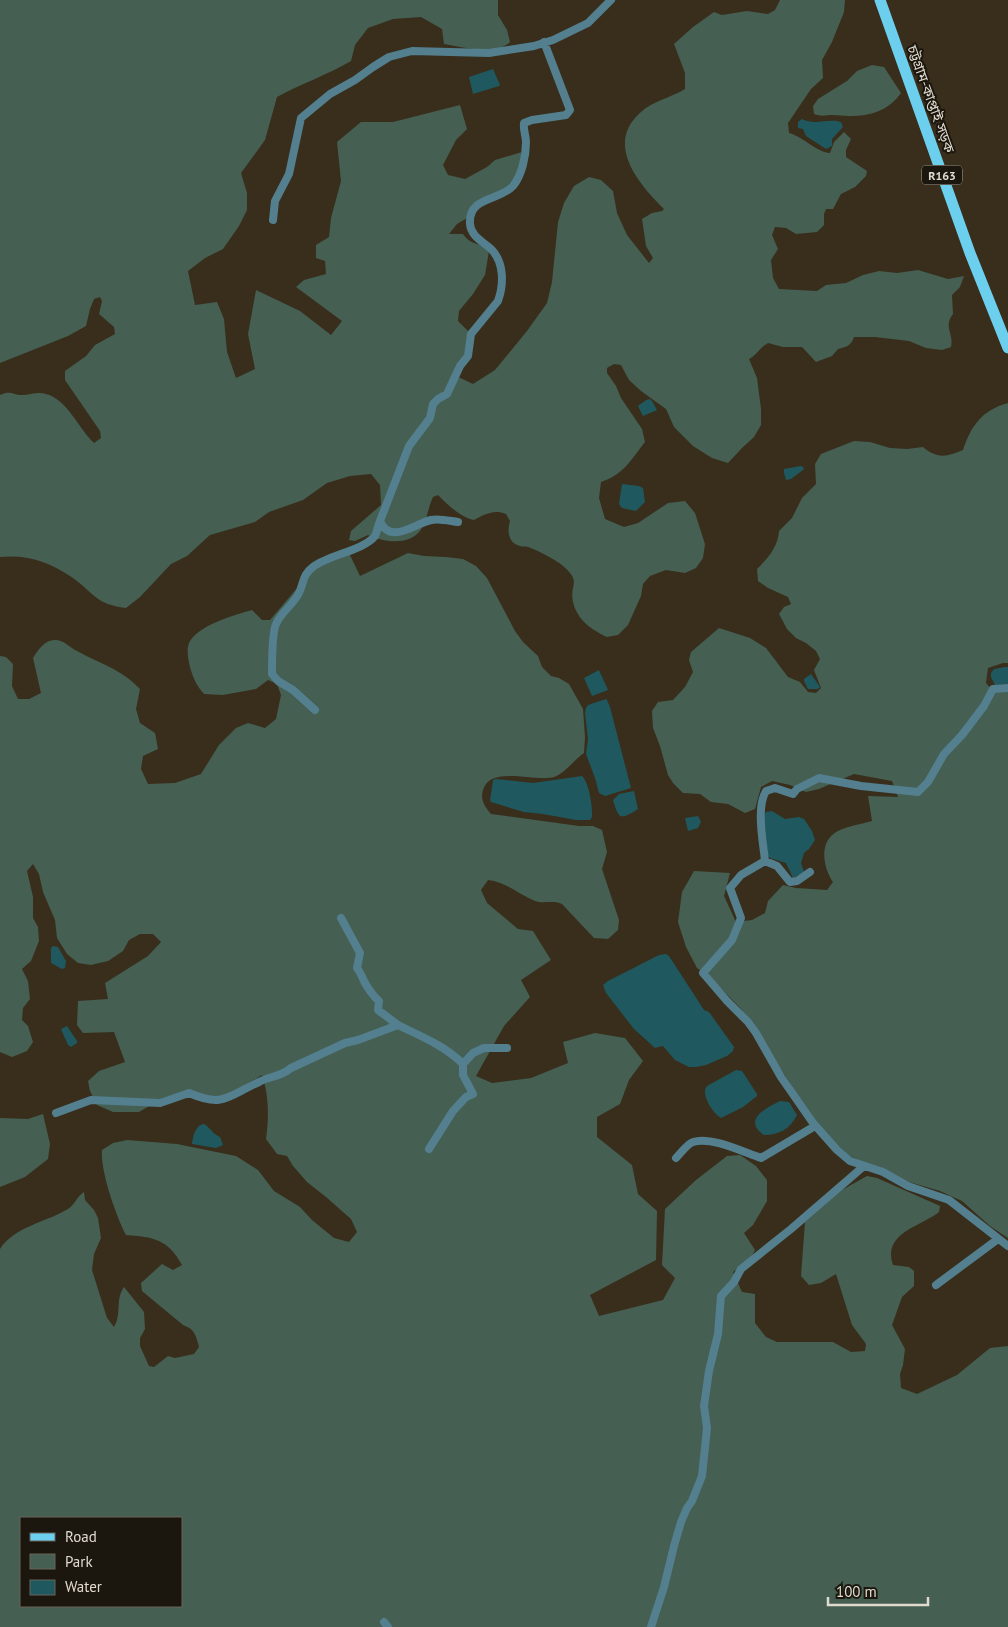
<svg xmlns="http://www.w3.org/2000/svg" width="1008" height="1627" viewBox="0 0 1008 1627" font-family="'PT Sans','Noto Sans Bengali',sans-serif">
	<style>
		.green { fill: #455f52; fill-rule: evenodd }
		.water { fill: #1f595f }
		.lines { fill: none; stroke-linecap: round; stroke-linejoin: round }
		.street { stroke: #537f8e; stroke-width: 8 }
		.primary { stroke: #6dcfee; stroke-width: 11 }
		.labels { text-anchor: middle; dominant-baseline: central; stroke-width: 4; stroke-linejoin: round; paint-order: stroke }
		.shield { fill: #1b170e; stroke: #a6a095; stroke-width: 1 }
		.shield-label { font-size: 12px; font-weight: bold; fill: #e1dacf }
		.street-label { font-size: 14px; fill: #e1dacf; stroke: #1b170e }
	</style>
	<rect width="100%" height="100%" fill="#382e1b"/>
	<!-- green -->
	<path class="green" d="M0 0H498V15L507 30 510 42C496 56 461 47 444 44L442 29 421 17 393 19 368 28 355 45 351 61C327 75 301 84 277 97L265 140 241 173 247 193V210L239 226 223 249 205 258 188 271 195 305 217 302 224 319 227 352 236 378 255 369 248 334 256 290 300 311 331 335 342 321 296 287 304 280 326 274 325 261 316 258V245L329 237 331 218 341 181 337 142 361 122H393L460 105 467 129 456 140 443 165 448 175 465 179 487 167 495 160 522 152V162L510 187 481 200 469 217 457 224 449 234H463C472 247 480 241 489 251L485 275 473 294 459 311 458 321 469 332 466 355 452 374 473 384 495 370 527 331 547 303 552 282 558 222 564 203 574 186 589 177 601 180 613 191 617 213 627 235 649 263 653 258 646 246 642 219 652 213 662 211 664 209C639 184 604 144 641 112 651 102 672 97 685 89V73L674 44 693 27 714 12 722 15 747 11 768 14 775 10 780 0H845L844 12 832 42 822 60 823 78 811 89 788 123 789 133C804 137 816 152 830 153L834 142 844 132 851 139 846 150V157L867 171 866 176 855 187 841 194 833 209H826L824 214V225L817 232 796 234 786 228 775 227 772 235 778 249 771 260 773 278 779 289 817 291 826 285 846 283 863 275 879 271 897 273 918 270 948 279 964 276 960 287 952 295 953 314C943 327 954 333 951 347L942 350 926 348 909 341 875 337H854C851 346 846 347 838 349L832 356 816 362 802 347H783L768 343C758 349 758 354 749 359L757 378 761 409V425L754 437 742 448 728 463 712 458 693 446 674 427 666 409 641 391 629 380 621 365 614 364 607 368V373L616 386 621 398 642 429 645 442C631 460 623 475 601 482L599 498 605 519 624 527 638 523 668 503 685 501 695 513 705 544 703 558 696 568 685 573 666 570 650 576 643 584 641 596 628 625 618 635 607 637C592 630 577 620 573 602 569 583 583 583 562 565 556 560 535 549 528 547 525 546 522 547 520 546 508 543 507 531 510 521L506 514C494 509 485 514 474 520 460 517 448 505 438 495L433 497C428 507 427 522 420 531 408 546 383 542 368 535L355 541 349 540 351 531 381 505 380 485 371 474 350 476 327 483 303 500 269 512 255 522 210 535 187 556 171 564 140 597 126 608C95 604 95 594 73 578 50 562 28 554 0 557V395C11 390 12 395 22 395 30 395 38 391 46 394 68 400 78 428 94 443L101 438 100 431 65 380V371L86 356 95 345 115 334 114 327 99 314 102 301 100 297 94 299 90 309 86 326 68 336 0 363Z
		M872 65 884 67 901 93C888 111 871 116 849 116 844 116 838 115 833 115 825 115 822 117 814 114L813 106 818 99 847 81 857 71Z
		M1008 403V663H1003L988 668 986 683C992 691 999 691 1008 691V1238L990 1226 962 1201 940 1191 909 1182 886 1170 863 1163 850 1156 839 1147 814 1120 773 1057 757 1029 741 1009 710 977 697 968 686 947 678 922 682 892 694 871 730 873 724 896 736 922 752 920 765 913 768 901 783 885 796 888 827 890 833 882C823 867 818 841 838 831 848 826 861 824 872 821L868 796 898 797 892 781 854 774 819 789 806 792 790 785 772 781 761 787 755 809 745 813 728 804 711 802 700 794 683 793 673 783 668 775 660 746 653 728 652 711 658 702 673 700 685 687 693 672 689 660 691 652 719 628 750 638 766 648 788 677 800 682 808 692 816 693 821 688 814 670 820 659 816 651 806 643 796 638 787 629 779 614 784 607 791 604 788 597 768 588 758 581 757 569C768 558 778 547 779 531L792 518 802 498 816 484 815 464 821 454 854 441 870 442 890 448 907 449 923 447C937 459 947 457 963 450 971 426 982 410 1008 403Z
		M349 553 360 576 408 553 424 556 446 557 463 559 476 566 487 578 515 631 523 642 538 656 542 667 551 676 559 678 569 684 583 709 585 737 584 753C574 760 564 774 554 777 534 782 490 765 483 790 480 800 485 807 491 814L579 826H593L602 830 607 852 602 869 619 920 618 930 608 939 594 938 562 904C553 900 543 904 535 901 518 894 506 882 488 880L481 890 487 903 518 929 533 931 551 960 521 980 530 997 504 1026 476 1076 492 1083 531 1078 568 1063 563 1042 595 1033 625 1038 643 1061 629 1080 620 1104 597 1117V1137L632 1165 638 1194 657 1211 656 1260 590 1295 599 1316 663 1300 675 1278 662 1265 665 1209 696 1180 727 1156 740 1155 756 1166 767 1180V1201L753 1225 744 1233 755 1250 751 1258 733 1272 742 1292 755 1294V1323L766 1337 777 1342H833L851 1352 865 1351 866 1344 852 1325 836 1274 821 1283 809 1285 801 1276 805 1222 842 1190 867 1176 877 1178 940 1206 939 1212C920 1227 882 1233 893 1265L909 1267 914 1271V1286L902 1297 892 1325 905 1349 903 1365 900 1374 901 1388 917 1394 957 1375 990 1348 1008 1346V1627H0V1249C14 1227 46 1222 68 1209 75 1205 76 1197 84 1192L85 1200 94 1210 98 1218 101 1238 94 1254 92 1270 107 1318 114 1327C122 1314 115 1299 124 1287L144 1312 145 1329 140 1338V1346L149 1366 154 1367 168 1356 175 1358 194 1354 199 1347C196 1336 195 1329 183 1325L142 1291 141 1283 162 1264 173 1270 182 1265C168 1239 153 1237 126 1235 116 1216 100 1170 102 1150L113 1143 127 1140 177 1144 236 1156 258 1170 274 1191 300 1207 312 1220 334 1238 349 1242 357 1232 351 1219 326 1197 307 1182 293 1166 287 1156 277 1154 266 1139C269 1118 269 1095 262 1075L227 1096 205 1097 188 1090 163 1098 139 1112H113L97 1105 90 1091 88 1081 99 1071 125 1062 114 1032 83 1033 77 1025 78 1001 108 999 105 983 148 956 161 942 153 934H140L129 940 123 951 108 961 91 965 78 963 67 954 57 938 55 920 43 892 39 874 33 864 27 871 33 897V918L38 927 39 941 31 961 22 969 28 981 30 999 23 1008 22 1020 28 1026 33 1042 27 1051 12 1057 0 1052V656L6 657 13 664 12 686 18 699H29L41 693 33 658C38 650 45 639 56 640 65 641 69 647 77 651 100 664 120 668 140 689L136 709 140 723 155 733 158 749 143 756 141 769 148 784 175 783 201 774 219 745 236 728 248 723 265 728 276 719 281 695 277 684 268 680 256 689 223 695 204 694C196 685 192 676 189 663 188 656 186 648 190 641 201 624 235 615 252 610L262 620H270L315 567ZM21 1518H181V1606H21Z
		M43 1114 50 1144 48 1159 25 1177 0 1187V1118L28 1119Z"/>
	<!-- water -->
	<path class="water" d="M493 69 500 85 499 86 473 94 469 77Z
		M802 119C816 126 827 118 841 122L843 127 832 139V146L826 149 806 136 803 129 798 128V122Z
		M650 399 652 401 657 410 643 416 638 406 646 400Z
		M801 466 804 468 803 470 791 479 786 480 784 473V469Z
		M622 484 639 486 643 488 645 502 636 511 622 508 619 504Z
		M1005 667H1008V684L995 685 991 677V673L994 669Z
		M599 670 608 690 592 696 584 678Z
		M811 674 820 687 818 689H808L804 681V679Z
		M606 699 607 700 610 707 631 788 605 796 599 793 595 778 586 754 588 739 585 713 586 708 588 705Z
		M582 776C589 782 593 808 592 817L590 820H576L543 814 524 812 491 802 490 800 493 780 496 779 533 783Z
		M634 791 638 809C620 820 619 820 613 800L619 794Z
		M772 811 785 819 799 817 804 819 812 831 815 840 809 849 804 853 801 863 804 872 793 878 786 863 770 858 768 856 764 817 766 812Z
		M698 816 701 822 698 828 688 831 685 818Z
		M53 946 58 947 66 961 65 968 62 969 51 963V948Z
		M666 954 669 956 704 1010 709 1012 734 1047 733 1051 727 1056 706 1065 696 1067H689L675 1060 663 1046 655 1048 634 1029 606 993 603 985 608 981 659 955Z
		M67 1026 77 1041V1043L71 1047 68 1045 61 1029Z
		M736 1070 742 1071 757 1094V1096L743 1107 721 1118C713 1113 704 1099 705 1090L707 1086Z
		M780 1101 789 1102 797 1115C790 1129 779 1135 764 1135 742 1120 766 1108 780 1101Z
		M204 1124C211 1128 211 1133 220 1137L223 1145 216 1148 192 1144C193 1137 195 1125 204 1124Z"/>
	<g class="lines">
		<!-- street -->
		<path class="street" d="M273 220 275 201 289 174 301 118 330 94 355 80 373 67 389 57 412 51 489 53 534 46 553 40 588 23 611 0
			M458 522C450 521 439 518 431 520 414 524 390 545 380 521L409 446 430 418 433 404 438 399 447 394 460 366 468 356 471 334 498 301C504 284 504 263 492 250 484 242 471 237 470 224 468 196 500 201 513 186 522 175 526 156 526 142 526 136 523 130 524 123L532 120 566 115 570 110 544 42
			M315 710 293 690 278 681 272 674C272 664 272 633 276 624 281 612 293 605 299 593 304 583 302 575 313 567 327 555 363 551 375 536 377 532 378 525 380 521
			M765 861 741 875 730 888 741 918 732 940 703 973 727 1001 748 1022 756 1033 781 1077 813 1123 837 1150 850 1161 883 1172 908 1186 949 1200 1008 1246
			M810 872 797 881 790 882 777 866 765 861C763 841 756 807 766 791L775 788 793 794 797 789 819 778 861 786 918 792 928 782 944 754 962 735 984 706 993 689 1008 688
			M341 918 360 953 357 968C361 973 362 977 365 983 369 990 373 996 379 1001L378 1010 398 1025
			M56 1113 91 1100 160 1103 189 1093C224 1108 228 1096 259 1082 270 1076 281 1077 291 1068L345 1043 358 1040 398 1025C422 1037 444 1045 463 1064
			M429 1149 453 1111 466 1097 473 1094 463 1075V1064L473 1053 484 1048H507
			M676 1158C680 1154 687 1144 693 1142 711 1136 743 1152 761 1158L815 1126
			M936 1285 998 1239
			M384 1622 388 1627
			M651 1627 664 1587 674 1546 681 1522 687 1508 692 1501 702 1476 707 1428 704 1406 709 1371 718 1334 721 1296 734 1282 741 1269 791 1229 864 1166"/>
		<!-- primary -->
		<path class="primary" d="M880 0 970 253 1008 348"/>
	</g>
	<g class="labels">
		<!-- shield labels -->
		<rect class="shield" x="922" y="165.5" width="40" height="19" rx="4"/>
		<g class="shield-label">
			<text x="942" y="175">R163</text>
		</g>
		<!-- street labels -->
		<g class="street-label">
			<text transform="translate(931 99) rotate(70)">চট্টগ্রাম-কাপ্তাই সড়ক</text>
		</g>
	</g>
	<!-- legend -->
	<rect x="20" y="1517" width="162" height="90" fill="#1b170e" stroke="#6a655b"/>
	<rect x="30" y="1533" width="25" height="8" fill="#6dcfee" stroke="#6a655b"/>
	<text x="65" y="1542" font-size="15" fill="#e1dacf">Road</text>
	<rect x="30" y="1554" width="25" height="15" fill="#455f52" stroke="#6a655b"/>
	<text x="65" y="1567" font-size="15" fill="#e1dacf">Park</text>
	<rect x="30" y="1580" width="25" height="15" fill="#1f595f" stroke="#6a655b"/>
	<text x="65" y="1592" font-size="15" fill="#e1dacf">Water</text>
	<!-- scale -->
	<path d="M828 1597v8h100v-8" fill="none" stroke="#e1dacf" stroke-width="2.5"/>
	<text x="836" y="1597" font-size="15" fill="#e1dacf" stroke="#1b170e" stroke-width="4" paint-order="stroke">100 m</text>
</svg>
